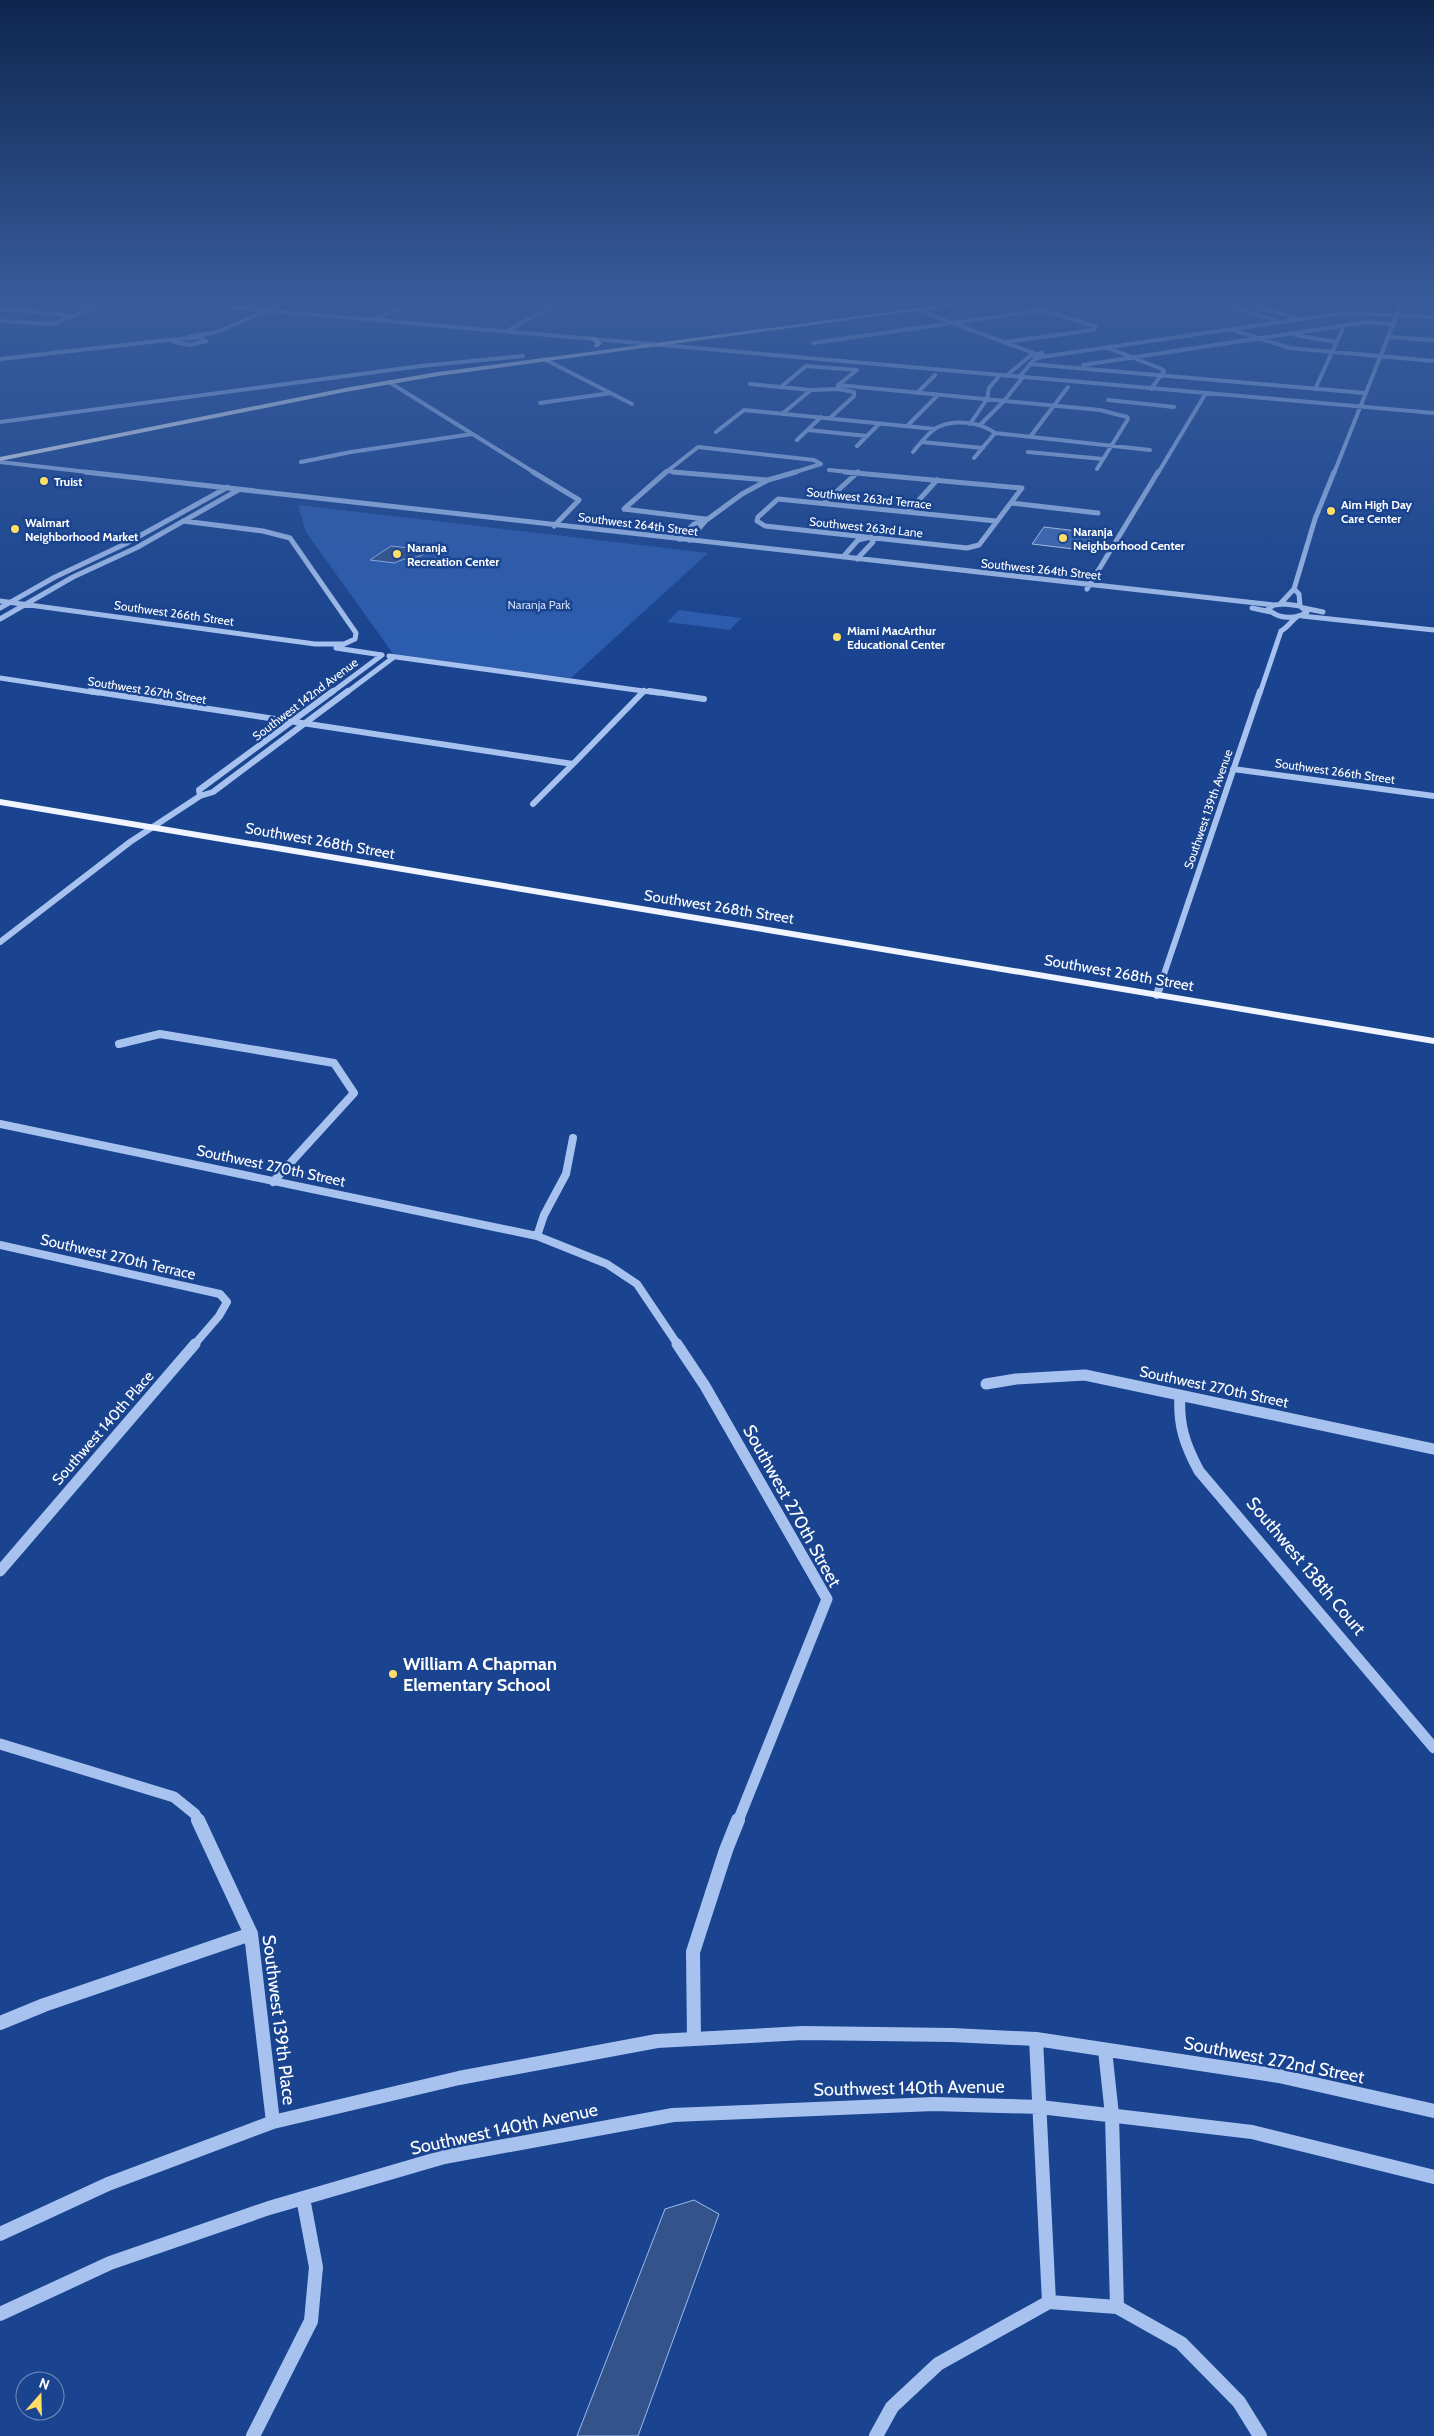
<svg xmlns="http://www.w3.org/2000/svg" width="1434" height="2436" viewBox="0 0 1434 2436" font-family="Cabin,sans-serif">
	<style>
		.green { fill: #2c5cae }
		.water { fill: #35538b; stroke: #9abcf1 }
		.building { fill: #3e6ab6; stroke: #cedefa }
		.lines { fill: none; stroke-linecap: round; stroke-linejoin: round }
		.minor-far5 { stroke: #a7c2ef; stroke-width: 4 }
		.minor-far4 { stroke: #a7c2ef; stroke-width: 5 }
		.minor-far3 { stroke: #a7c2ef; stroke-width: 6 }
		.minor-far2 { stroke: #a7c2ef; stroke-width: 8 }
		.minor-far1 { stroke: #a7c2ef; stroke-width: 11 }
		.minor { stroke: #a7c2ef; stroke-width: 14 }
		.major { fill: #eff4ff; fill-rule: evenodd }
		.highway { fill: #fff; fill-rule: evenodd }
		.poi-dot { fill: #ffde65; stroke: #1a448f; stroke-width: 2 }
		.labels { text-anchor: middle; dominant-baseline: central; stroke-width: 5; stroke-linejoin: round; paint-order: stroke }
		.far-poi-label { font-size: 12px; font-weight: bold; fill: #fff; stroke: #1a448f; text-anchor: start }
		.far-street-label { font-size: 12px; fill: #fff; stroke: #1a448f }
		.far-park-label { font-size: 12px; fill: #cedefa; stroke: #1a448f }
		.street-label { font-size: 15px; fill: #fff; stroke: #1a448f }
		.near-street-label { font-size: 18px; fill: #fff; stroke: #1a448f }
		.near-poi-label { font-size: 18px; font-weight: bold; fill: #fff; stroke: #1a448f; text-anchor: start }
	</style>
	<rect width="100%" height="100%" fill="#1a448f"/>
	<!-- green -->
	<path class="green" d="M298 505 708 553 571 678 394 655 306 532Z
		M679 610 741 618 730 630 667 622Z"/>
	<!-- water -->
	<path class="water" d="M391 546 428 550 429 551C413 562 409 555 395 563L370 560Z
		M694 2200 719 2214 638 2436H577L665 2209Z"/>
	<!-- building -->
	<path class="building" d="M1044 527 1093 533 1082 550 1032 544Z"/>
	<g class="lines">
		<!-- minor-far5 -->
		<path class="minor-far5" d="M48 302 95 306
			M172 302 1434 413
			M1216 302 1278 321
			M1244 302 1298 319
			M0 309 70 315
			M918 310 1036 354
			M374 320 412 302
			M0 321 52 324 109 302
			M507 331 560 302
			M1235 331 1290 348 1434 361
			M1295 335 1336 342
			M189 337 217 332 286 302
			M198 337 206 341 190 345 174 342 180 339Z
			M1389 337 1434 340
			M813 343 1036 311H1047L1096 327 1093 330 1005 342
			M1108 348 1162 369 1164 371 1151 389
			M0 359 177 339
			M544 359 632 404
			M1030 364 1365 393
			M1083 365 1367 322 1394 324
			M1006 376 1030 356 1042 353
			M1019 377 1035 359 1041 357 1342 313 1434 317
			M389 382 535 473
			M750 384 811 390 838 389 854 392V396L830 418
			M838 385 1100 410 1127 417 1128 419 1097 469
			M782 386 806 366 857 370
			M838 388V385L857 370
			M1315 389 1344 326
			M917 393 935 375
			M1108 400 1174 407
			M540 403 611 393
			M782 414 811 390
			M0 422 421 366 523 356
			M970 424 987 399 989 388 1000 375
			M980 425 1004 401 1023 377
			M907 426 938 395
			M808 430 867 436
			M716 432 744 410 935 429
			M995 433 1150 450
			M1030 437 1068 387
			M797 440 821 417
			M922 442 983 448
			M857 446 880 423
			M913 452C920 444 928 432 938 427 955 419 980 422 995 433L974 458
			M1028 452 1103 459
			M0 462 96 473
			M301 462 351 452 472 434
			M829 470 859 473
			M667 471 687 473
			M665 473 698 447 814 460 821 464
			M792 473 821 464
			M1158 473 1206 393
			M1334 473 1402 302"/>
		<!-- minor-far4 -->
		<path class="minor-far4" d="M85 472 1274 605
			M533 472 579 500 554 526
			M673 472 768 480
			M845 472 1022 488 979 545 967 548 765 526 757 521 758 517 778 499 996 521
			M824 503 858 472
			M1011 503 1098 513
			M624 509 666 472
			M624 509 705 519
			M908 512 937 480
			M679 539 694 524 708 519 742 494 768 480 796 472
			M689 540 707 519
			M843 557 858 540 871 537 873 542 857 559
			M1087 589 1158 472
			M1294 589 1299 594 1300 606
			M0 601 315 644H344L355 639 356 633 290 538 263 531 183 521
			M1280 604 1294 589 1315 519 1334 472
			M1285 604 1300 606 1307 612C1295 620 1278 619 1268 609L1274 605Z
			M0 608 55 577 125 544 228 487
			M1252 608 1271 612
			M1304 608 1323 612
			M1302 616 1434 630
			M0 619 73 577 136 548 240 489
			M389 656 658 693
			M0 678 98 693
			M331 693 382 655 336 648
			M346 693 394 657
			M642 693 644 691
			M1260 693 1281 631C1288 627 1291 621 1298 616"/>
		<!-- minor-far3 -->
		<path class="minor-far3" d="M90 691 573 764 533 804
			M333 691 199 790 200 796 213 792 348 691
			M649 691 704 699
			M573 764 644 691
			M1233 769 1434 796
			M0 942 130 842 200 796
			M1163 977 1260 691"/>
		<!-- minor-far2 -->
		<path class="minor-far2" d="M1157 995 1163 976
			M119 1044 160 1034 334 1063 354 1093 273 1182
			M0 1124 537 1236 607 1264 637 1284 678 1345
			M537 1236 544 1215 566 1174 573 1138
			M0 1245 220 1294 227 1302 219 1316 194 1345"/>
		<!-- minor-far1 -->
		<path class="minor-far1" d="M677 1344 705 1386 827 1599 738 1821
			M986 1384 1016 1379 1085 1375 1434 1449
			M1180 1395C1178 1425 1185 1445 1199 1471L1434 1748
			M0 1571 195 1344
			M0 1744 174 1797 195 1814 198 1821"/>
		<!-- minor -->
		<path class="minor" d="M198 1820 251 1934 273 2122
			M0 2023 44 2005 251 1934
			M694 2039 693 1952 726 1850 738 1820
			M1036 2039 1049 2302
			M1105 2050 1112 2115 1117 2307
			M0 2234 108 2184 273 2122 459 2078 657 2041 803 2033 952 2035 1036 2039 1279 2076 1434 2111
			M1049 2302 1117 2307 1181 2343 1239 2402 1260 2436
			M0 2314 110 2263 269 2208 444 2157 673 2115 934 2104 1040 2107 1252 2132 1434 2177
			M253 2436 311 2321 316 2267 303 2198
			M876 2436 892 2407 938 2364 1049 2302"/>
		<!-- major -->
		<path class="major" d="M0 799 1434 1038V1044L0 805Z"/>
		<!-- highway -->
		<path class="highway" d="M964 302H981L438 376 345 392 0 461V457L345 388 438 372Z
			M590 337H594L602 343 598 347H594L595 343Z"/>
	</g>
	<!-- sky -->
	<linearGradient id="sky" x2="0" y2="1"><stop stop-color="#0e254f"/><stop offset="0.47" stop-color="#385c9b"/><stop offset="1" stop-color="#385c9b" stop-opacity="0"/></linearGradient>
	<rect width="1434" height="643" fill="url(#sky)"/>
	<!-- markers -->
	<g class="poi-dot">
		<circle cx="44" cy="481" r="5"/>
		<circle cx="1331" cy="511" r="5"/>
		<circle cx="15" cy="529" r="5"/>
		<circle cx="1063" cy="538" r="5"/>
		<circle cx="397" cy="554" r="5"/>
		<circle cx="837" cy="637" r="5"/>
		<circle cx="393" cy="1674" r="5"/>
	</g>
	<g class="labels">
		<!-- far-poi labels -->
		<g class="far-poi-label">
			<text x="54" y="481">Truist</text>
			<text x="1341" y="504">Aim High Day<tspan x="1341" dy="14">Care Center</tspan></text>
			<text x="25" y="522">Walmart<tspan x="25" dy="14">Neighborhood Market</tspan></text>
			<text x="1073" y="531">Naranja<tspan x="1073" dy="14">Neighborhood Center</tspan></text>
			<text x="407" y="547">Naranja<tspan x="407" dy="14">Recreation Center</tspan></text>
			<text x="847" y="630">Miami MacArthur<tspan x="847" dy="14">Educational Center</tspan></text>
		</g>
		<!-- far-street labels -->
		<g class="far-street-label">
			<text transform="translate(869 498) rotate(6)">Southwest 263rd Terrace</text>
			<text transform="translate(638 524) rotate(7)">Southwest 264th Street</text>
			<text transform="translate(866 527) rotate(6)">Southwest 263rd Lane</text>
			<text transform="translate(1041 569) rotate(6)">Southwest 264th Street</text>
			<text transform="translate(174 613) rotate(8)">Southwest 266th Street</text>
			<text transform="translate(147 690) rotate(9)">Southwest 267th Street</text>
			<text transform="translate(305 699) rotate(-37)">Southwest 142nd Avenue</text>
			<text transform="translate(1335 771) rotate(8)">Southwest 266th Street</text>
			<text transform="translate(1208 809) rotate(-71)">Southwest 139th Avenue</text>
		</g>
		<!-- far-park labels -->
		<g class="far-park-label">
			<text x="539" y="604">Naranja Park</text>
		</g>
		<!-- street labels -->
		<g class="street-label">
			<text transform="translate(320 841) rotate(10)">Southwest 268th Street</text>
			<text transform="translate(719 907) rotate(9)">Southwest 268th Street</text>
			<text transform="translate(1119 973) rotate(10)">Southwest 268th Street</text>
			<text transform="translate(271 1166) rotate(12)">Southwest 270th Street</text>
			<text transform="translate(118 1257) rotate(13)">Southwest 270th Terrace</text>
			<text transform="translate(1214 1387) rotate(12)">Southwest 270th Street</text>
			<text transform="translate(103 1428) rotate(-49)">Southwest 140th Place</text>
		</g>
		<!-- near-street labels -->
		<g class="near-street-label">
			<text transform="translate(792 1506) rotate(61)">Southwest 270th Street</text>
			<text transform="translate(1306 1566) rotate(50)">Southwest 138th Court</text>
			<text transform="translate(279 2020) rotate(83)">Southwest 139th Place</text>
			<text transform="translate(1274 2060) rotate(11)">Southwest 272nd Street</text>
			<text transform="translate(909 2088) rotate(-1)">Southwest 140th Avenue</text>
			<text transform="translate(504 2129) rotate(-12)">Southwest 140th Avenue</text>
		</g>
		<!-- near-poi labels -->
		<g class="near-poi-label">
			<text x="403" y="1664">William A Chapman<tspan x="403" dy="21">Elementary School</tspan></text>
		</g>
	</g>
	<!-- north arrow -->
	<g transform="translate(40 2396) rotate(20)"><circle r="24" fill="#1a448f" stroke="#768fbc"/>
	<path d="M0-4L9 19L0 12L-9 19Z" fill="#ffde65"/>
	<text y="-8" font-size="14" font-weight="bold" text-anchor="middle" fill="#ffffff">N</text>
	</g>
</svg>
